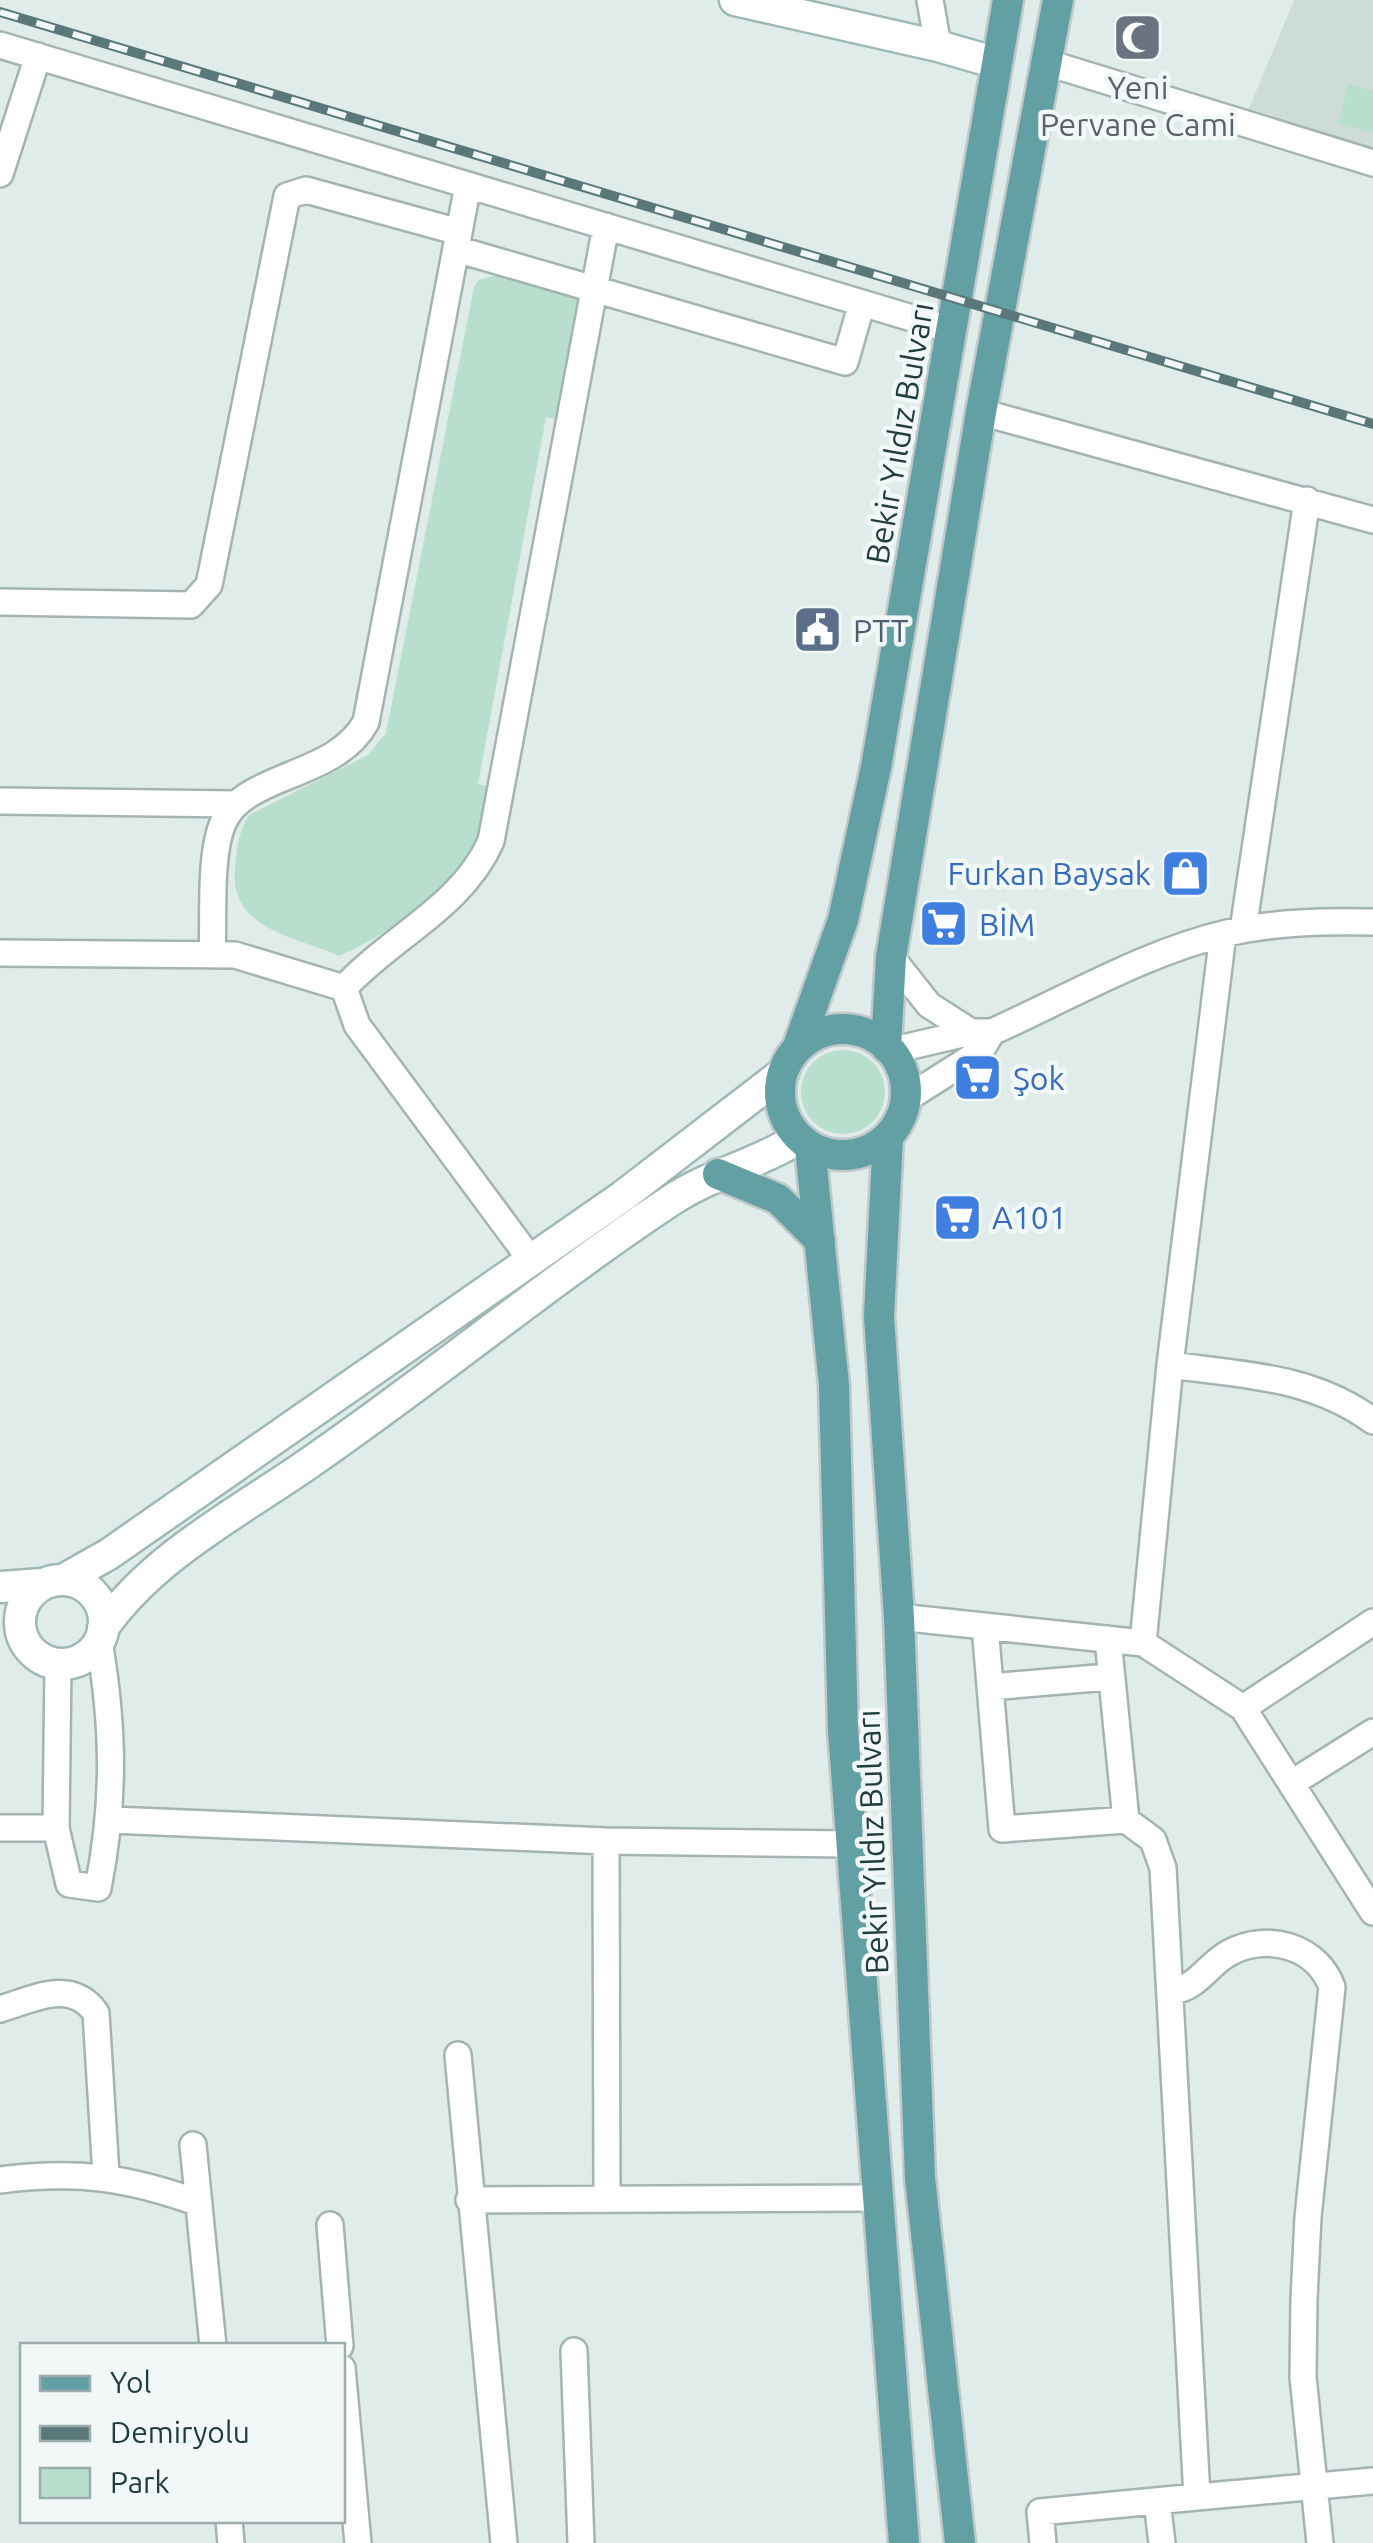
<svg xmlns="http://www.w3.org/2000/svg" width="1373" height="2543" viewBox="0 0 1373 2543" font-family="Ubuntu,sans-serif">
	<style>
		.built { fill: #cedcd9 }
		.green { fill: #b8dece }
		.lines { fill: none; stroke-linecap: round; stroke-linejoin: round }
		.street-casing { stroke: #a3b4b3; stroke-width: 30 }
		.secondary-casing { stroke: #9eb8b6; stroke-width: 35 }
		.primary-casing { stroke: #c1c8c9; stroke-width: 35 }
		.street { stroke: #fff; stroke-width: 25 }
		.secondary { stroke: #fff; stroke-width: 30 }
		.primary { stroke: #63a0a3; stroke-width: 30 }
		.rail-casing { stroke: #5a7879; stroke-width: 10 }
		.rail { stroke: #f1f8f7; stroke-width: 6; stroke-dasharray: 19; stroke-linecap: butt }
		.labels { text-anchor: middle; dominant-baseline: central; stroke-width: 9; stroke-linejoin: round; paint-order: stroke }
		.worship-label { font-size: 32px; fill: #5b616d; stroke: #f1f8f7 }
		.street-label { font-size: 32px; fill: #203c3d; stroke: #f1f8f7 }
		.service-label { font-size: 32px; fill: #4e5e75; stroke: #f1f8f7; text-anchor: start }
		.shop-label { font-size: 32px; fill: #366cbe; stroke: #f1f8f7; text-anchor: start }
	</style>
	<rect width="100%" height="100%" fill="#e0ecea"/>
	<!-- built -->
	<path class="built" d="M1294 0H1373V150L1248 111Z"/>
	<!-- green -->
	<path class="green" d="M1349 84 1373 91V133L1338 124Z
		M503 273 577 298 581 308 564 421 546 417 478 784 495 788C486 816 479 844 461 868 435 902 378 939 339 956 293 936 229 929 235 868 237 848 238 833 249 815L368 755 386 733 474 287 478 280Z
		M801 1092a42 42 0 1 1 84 0a42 42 0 1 1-84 0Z"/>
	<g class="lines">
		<defs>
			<path id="street" d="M930 0 938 46
				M0 45 952 330
				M1048 63 1373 163
				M0 174 38 56
				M456 249 845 362 862 303
				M981 412 1373 520
				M0 602 191 605 209 585 287 196 306 190 459 232
				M0 801 236 804
				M1243 930 1307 500
				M0 953 235 955 344 988
				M212 955C214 919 209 855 223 823 245 772 335 779 366 722L468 185
				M891 957 929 1005 971 1032
				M344 988C392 936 462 907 491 841L606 226
				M344 988 357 1025 531 1260
				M890 1051 971 1032H992C1068 998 1146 952 1227 933 1275 922 1324 921 1373 922
				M906 1099 980 1052 992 1032
				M1170 1365C1243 1375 1312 1376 1373 1421
				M899 1617 1143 1643 1243 1708 1373 1912
				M985 1626 1002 1829 1126 1820
				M1108 1639 1126 1820 1153 1840 1163 1868 1197 2497 1373 2481
				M1143 1643 1170 1365 1223 934
				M58 1663 56 1828 69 1884 98 1888C115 1802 114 1728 99 1641
				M990 1687 1108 1677
				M1243 1708 1373 1622
				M1292 1783 1373 1732
				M112 1820 606 1841 851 1844
				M0 1828H56
				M606 1841 607 2199
				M1172 1991C1198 1988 1207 1965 1229 1953 1267 1932 1317 1946 1332 1987L1308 2217 1304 2299 1303 2377 1320 2543
				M0 2009C34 1999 71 1978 96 2013L106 2175
				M458 2055 504 2543
				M193 2145 213 2346
				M0 2180C76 2170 127 2177 199 2203
				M469 2200 874 2198
				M330 2225 340 2346
				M574 2351 581 2543
				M342 2368 358 2543
				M1157 2501 1162 2543
				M229 2520 231 2543
				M1043 2543 1040 2512 1197 2497"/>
			<path id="secondary" d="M735 0 938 46 997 63
				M63 1580 109 1554 623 1196 783 1073
				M20 1622a42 42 0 1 1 84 0a42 42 0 1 1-84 0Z
				M0 1587 42 1584
				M103 1628C155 1554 243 1510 315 1459 435 1376 548 1282 670 1201 710 1174 758 1164 799 1138"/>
			<path id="primary" d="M780 1092a63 63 0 1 1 126 0a63 63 0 1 1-126 0Z
				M886 1047 891 957 981 412 1058 0
				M797 1049 843 920 876 767 1008 0
				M888 1137 879 1316 899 1617 920 2178 960 2543
				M810 1147 834 1385 843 1730 904 2543
				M718 1174 778 1199 820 1241"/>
		</defs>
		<!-- street casing -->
		<use href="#street" class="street-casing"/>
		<!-- secondary casing -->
		<use href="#secondary" class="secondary-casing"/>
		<!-- primary casing -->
		<use href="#primary" class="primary-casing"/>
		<!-- street -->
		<use href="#street" class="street"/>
		<!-- secondary -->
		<use href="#secondary" class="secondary"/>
		<!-- primary -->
		<use href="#primary" class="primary"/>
		<defs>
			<path id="rail" d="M0 12 1373 424"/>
		</defs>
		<!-- rail casing -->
		<use href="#rail" class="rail-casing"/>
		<!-- rail -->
		<use href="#rail" class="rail"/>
	</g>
	<!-- icons -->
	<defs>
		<symbol id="mosque-square" viewBox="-11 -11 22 22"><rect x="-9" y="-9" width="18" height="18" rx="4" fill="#6b7280" stroke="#f1f8f7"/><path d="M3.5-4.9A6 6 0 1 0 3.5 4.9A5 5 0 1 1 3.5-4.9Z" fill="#fff"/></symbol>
		<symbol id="civic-square" viewBox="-11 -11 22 22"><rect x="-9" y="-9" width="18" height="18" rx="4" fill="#5c6f8a" stroke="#f1f8f7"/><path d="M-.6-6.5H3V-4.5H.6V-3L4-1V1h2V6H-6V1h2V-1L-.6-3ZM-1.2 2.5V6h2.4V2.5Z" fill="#fff"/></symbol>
		<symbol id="shop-square" viewBox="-11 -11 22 22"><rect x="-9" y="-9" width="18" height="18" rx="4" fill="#3f7fe0" stroke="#f1f8f7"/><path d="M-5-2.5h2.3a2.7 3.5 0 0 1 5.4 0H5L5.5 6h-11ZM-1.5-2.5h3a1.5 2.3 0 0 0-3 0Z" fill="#fff"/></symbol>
		<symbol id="supermarket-square" viewBox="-11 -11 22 22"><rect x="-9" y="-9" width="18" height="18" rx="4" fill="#3f7fe0" stroke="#f1f8f7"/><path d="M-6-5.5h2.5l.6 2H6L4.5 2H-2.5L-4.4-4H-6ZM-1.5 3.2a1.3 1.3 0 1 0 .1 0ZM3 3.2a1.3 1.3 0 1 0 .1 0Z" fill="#fff"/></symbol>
	</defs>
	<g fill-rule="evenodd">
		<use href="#mosque-square" x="1110" y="10" width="55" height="55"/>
		<use href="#civic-square" x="790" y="602" width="55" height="55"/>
		<use href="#shop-square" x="1158" y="846" width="55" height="55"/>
		<use href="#supermarket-square" x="916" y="896" width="55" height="55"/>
		<use href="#supermarket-square" x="950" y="1050" width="55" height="55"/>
		<use href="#supermarket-square" x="930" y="1190" width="55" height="55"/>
	</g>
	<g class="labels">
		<!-- worship labels -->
		<g class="worship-label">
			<text x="1138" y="87">Yeni<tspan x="1138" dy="37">Pervane Cami</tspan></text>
		</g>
		<!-- street labels -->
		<g class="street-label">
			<text transform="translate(899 433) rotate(-80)">Bekir Yıldız Bulvarı</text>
			<text transform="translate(872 1842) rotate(-92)">Bekir Yıldız Bulvarı</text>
		</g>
		<!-- service labels -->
		<g class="service-label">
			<text x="853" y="630">PTT</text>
		</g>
		<!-- shop labels -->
		<g class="shop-label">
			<text x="1151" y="873" text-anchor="end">Furkan Baysak</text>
			<text x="979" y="924">BİM</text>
			<text x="1013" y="1078">Şok</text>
			<text x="992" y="1217">A101</text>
		</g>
	</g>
	<!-- legend -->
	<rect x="20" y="2343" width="325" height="180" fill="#f1f8f7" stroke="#9dadad" stroke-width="2.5"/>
	<rect x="40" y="2376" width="50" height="15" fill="#63a0a3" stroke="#9dadad" stroke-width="2.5"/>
	<text x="110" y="2393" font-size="30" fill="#203c3d">Yol</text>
	<rect x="40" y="2426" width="50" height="15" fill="#5a7879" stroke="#9dadad" stroke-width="2.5"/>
	<text x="110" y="2443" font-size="30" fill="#203c3d">Demiryolu</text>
	<rect x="40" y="2468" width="50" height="30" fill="#b8dece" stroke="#9dadad" stroke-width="2.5"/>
	<text x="110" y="2493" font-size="30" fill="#203c3d">Park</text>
</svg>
